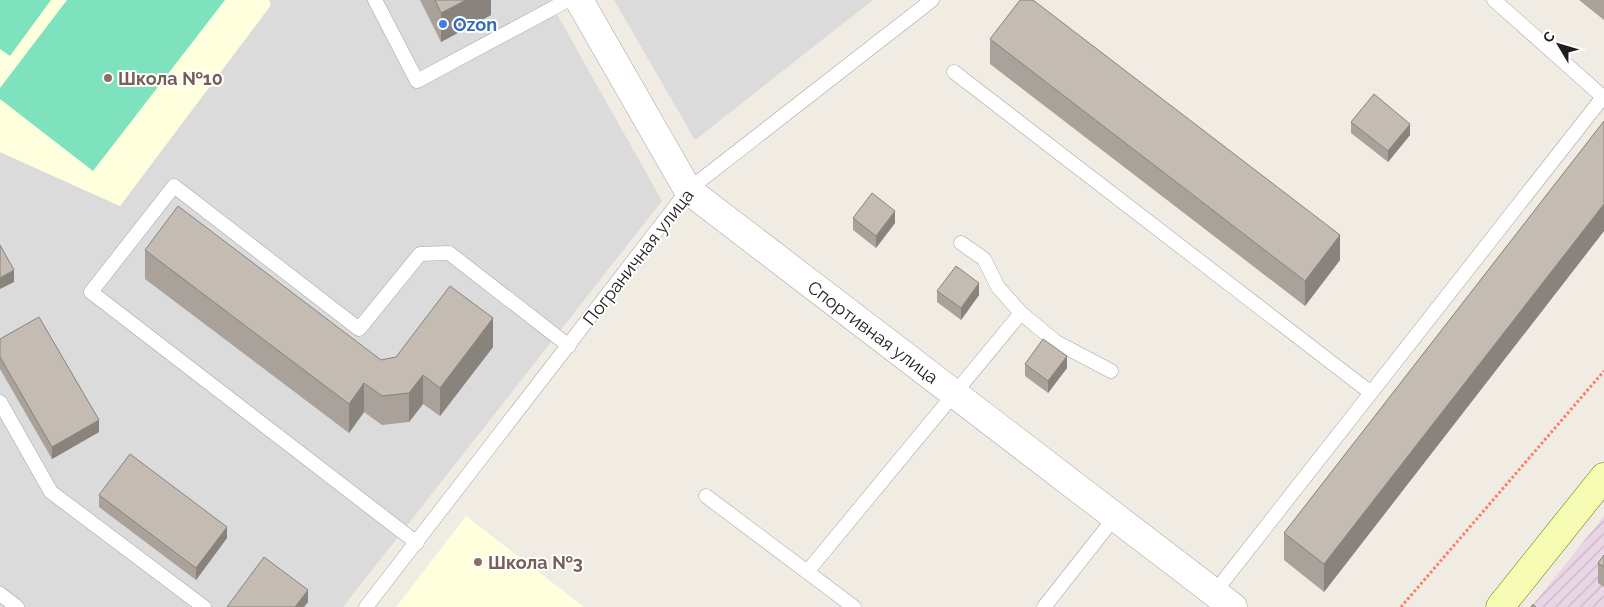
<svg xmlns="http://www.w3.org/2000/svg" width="1604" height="607" viewBox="0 0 1604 607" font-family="Raleway,sans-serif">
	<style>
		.residential { fill: #dcdbdb }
		.industrial { fill: url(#industrial-furrows) }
		.education { fill: #feffdd }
		.pitch { fill: #7ee2be }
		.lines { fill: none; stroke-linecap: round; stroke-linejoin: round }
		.service-casing { stroke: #a5a5a5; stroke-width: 15 }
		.minor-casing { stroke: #a5a5a5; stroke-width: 29 }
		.secondary-casing { stroke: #6a7a00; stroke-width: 29 }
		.path { stroke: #ff7965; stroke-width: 3; stroke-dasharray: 2.5 2.5; stroke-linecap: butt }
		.service { stroke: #fff; stroke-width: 14 }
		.minor { stroke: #fff; stroke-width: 28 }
		.secondary { stroke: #f7fcb5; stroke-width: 28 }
		.wall { fill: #a9a19a }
		.shaded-wall { fill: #89837d }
		.building { fill: #c4bbb3; stroke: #89837d }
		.shop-dot { fill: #3f7fe0; stroke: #fff; stroke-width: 2 }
		.education-dot { fill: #8d6e63; stroke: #fff; stroke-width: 2 }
		.labels { text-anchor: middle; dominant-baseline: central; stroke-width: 4; stroke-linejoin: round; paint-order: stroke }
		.shop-label { font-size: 18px; font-weight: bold; fill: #366cbe; stroke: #fff; text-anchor: start }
		.education-label { font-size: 18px; font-weight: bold; fill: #785e54; stroke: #fff; text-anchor: start }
		.street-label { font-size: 18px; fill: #1e1e1e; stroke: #fff }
	</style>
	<defs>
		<pattern id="industrial-furrows" width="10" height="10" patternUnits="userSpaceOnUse" patternTransform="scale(1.25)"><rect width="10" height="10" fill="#e9d5e5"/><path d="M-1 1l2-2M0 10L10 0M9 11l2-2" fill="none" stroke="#c7b6c4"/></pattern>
	</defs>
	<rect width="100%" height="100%" fill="#f0ece4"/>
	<!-- residential -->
	<path class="residential" d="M269 0H549L662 201 343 607H0V152L120 206 270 5Z
		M614 0H873L695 140Z"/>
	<!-- industrial -->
	<path class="industrial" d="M1604 516V607H1531Z"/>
	<!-- education -->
	<path class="education" d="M0 0H269L271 5 120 206 0 152Z
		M466 516 584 607H396Z"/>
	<!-- pitch -->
	<path class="pitch" d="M0 0H51L10 56 0 49Z
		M67 0H225L93 171 0 99V88Z"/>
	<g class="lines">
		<defs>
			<path id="service" d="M375 0 417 81 568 0
				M954 72 1371 393
				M961 243 984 259 998 287 1021 313 1056 342 1111 371
				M0 402 51 492 204 607
				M706 496 854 607
				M417 543 91 292 174 186 359 329 420 254 449 253 569 346
				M807 572 1021 313
				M1214 593 1603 97 1494 0
				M0 594 17 607
				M366 607 688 190 932 0
				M1044 607 1115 517"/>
			<path id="minor" d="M579 0 688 190 1233 607"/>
			<path id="secondary" d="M1500 607 1604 477"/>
		</defs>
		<!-- service casing -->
		<use href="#service" class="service-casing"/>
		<!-- minor casing -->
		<use href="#minor" class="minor-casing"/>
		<!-- secondary casing -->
		<use href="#secondary" class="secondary-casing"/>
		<!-- path -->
		<path class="path" d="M1401 607 1604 371"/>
		<!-- service -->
		<use href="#service" class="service"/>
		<!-- minor -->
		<use href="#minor" class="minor"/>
		<!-- secondary -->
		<use href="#secondary" class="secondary"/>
	</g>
	<!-- wall -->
	<path class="wall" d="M420 0H491V15L441 42Z
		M1579 0H1604V20Z
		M990 39 1340 260 1305 306 990 64Z
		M1604 121V231L1324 592 1284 560V533Z
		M1351 122 1410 135 1388 162 1351 133Z
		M853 218 895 223 876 248 853 230Z
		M145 250 381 360 493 347 440 416 423 404 409 422 382 425 364 412 349 433 145 279Z
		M937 291 979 295 961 320 937 302Z
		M0 339 99 432 52 459 0 369Z
		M1025 364 1067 368 1048 393 1025 376Z
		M99 495 227 538 196 580 99 507Z
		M1604 555V587L1598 583V563Z"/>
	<!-- shaded-wall -->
	<path class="shaded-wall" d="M466 0H491V15L441 42V13Z
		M1410 124V135L1388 162V151Z
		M1604 204V231L1324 592V564Z
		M895 211V223L876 248V236Z
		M1340 235V260L1305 306V281Z
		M14 270V282L0 289V278Z
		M979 283V295L961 320V308Z
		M493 318V347L440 416V388Z
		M1067 356V368L1048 393V381Z
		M423 375V404L409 422V393Z
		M364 383V412L349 433V404Z
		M99 420V432L52 459V447Z
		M227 527V538L196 580V568Z
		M308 590V602L304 607H295Z"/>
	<!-- building -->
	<path class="building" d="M435 0H466L441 13Z
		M1020 0H1033L1340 235 1305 281 990 39Z
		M1374 94 1410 124 1388 151 1351 122Z
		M1604 121V204L1324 564 1284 533Z
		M872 193 895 211 876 236 853 218Z
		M178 206 381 360 396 357 450 286 493 318 440 388 423 375 409 393 382 396 364 383 349 404 145 250Z
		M0 245 14 270 0 278Z
		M956 266 979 283 961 308 937 291Z
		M39 317 99 420 52 447 0 357V339Z
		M1043 339 1067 356 1048 381 1025 364Z
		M130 454 227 527 196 568 99 495Z
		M1604 555V567L1598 563Z
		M264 557 308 590 295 607H227Z
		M1533 604 1536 607H1531Z"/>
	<!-- markers -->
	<circle class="shop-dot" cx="443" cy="24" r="5"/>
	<g class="education-dot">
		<circle cx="108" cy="78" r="5"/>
		<circle cx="478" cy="562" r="5"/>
	</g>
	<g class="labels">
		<!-- shop labels -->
		<g class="shop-label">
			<text x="453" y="24">Ozon</text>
		</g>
		<!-- education labels -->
		<g class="education-label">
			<text x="118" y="78">Школа №10</text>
			<text x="488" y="562">Школа №3</text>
		</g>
		<!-- street labels -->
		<g class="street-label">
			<text transform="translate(638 257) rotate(-52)">Пограничная улица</text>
			<text transform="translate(873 332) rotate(37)">Спортивная улица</text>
		</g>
	</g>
	<!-- north arrow -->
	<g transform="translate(1559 45) rotate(308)" stroke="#ffffff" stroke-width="4" paint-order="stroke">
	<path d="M0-4L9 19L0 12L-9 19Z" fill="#1e1e1e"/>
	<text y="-8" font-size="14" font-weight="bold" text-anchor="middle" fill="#1e1e1e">С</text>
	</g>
</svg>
